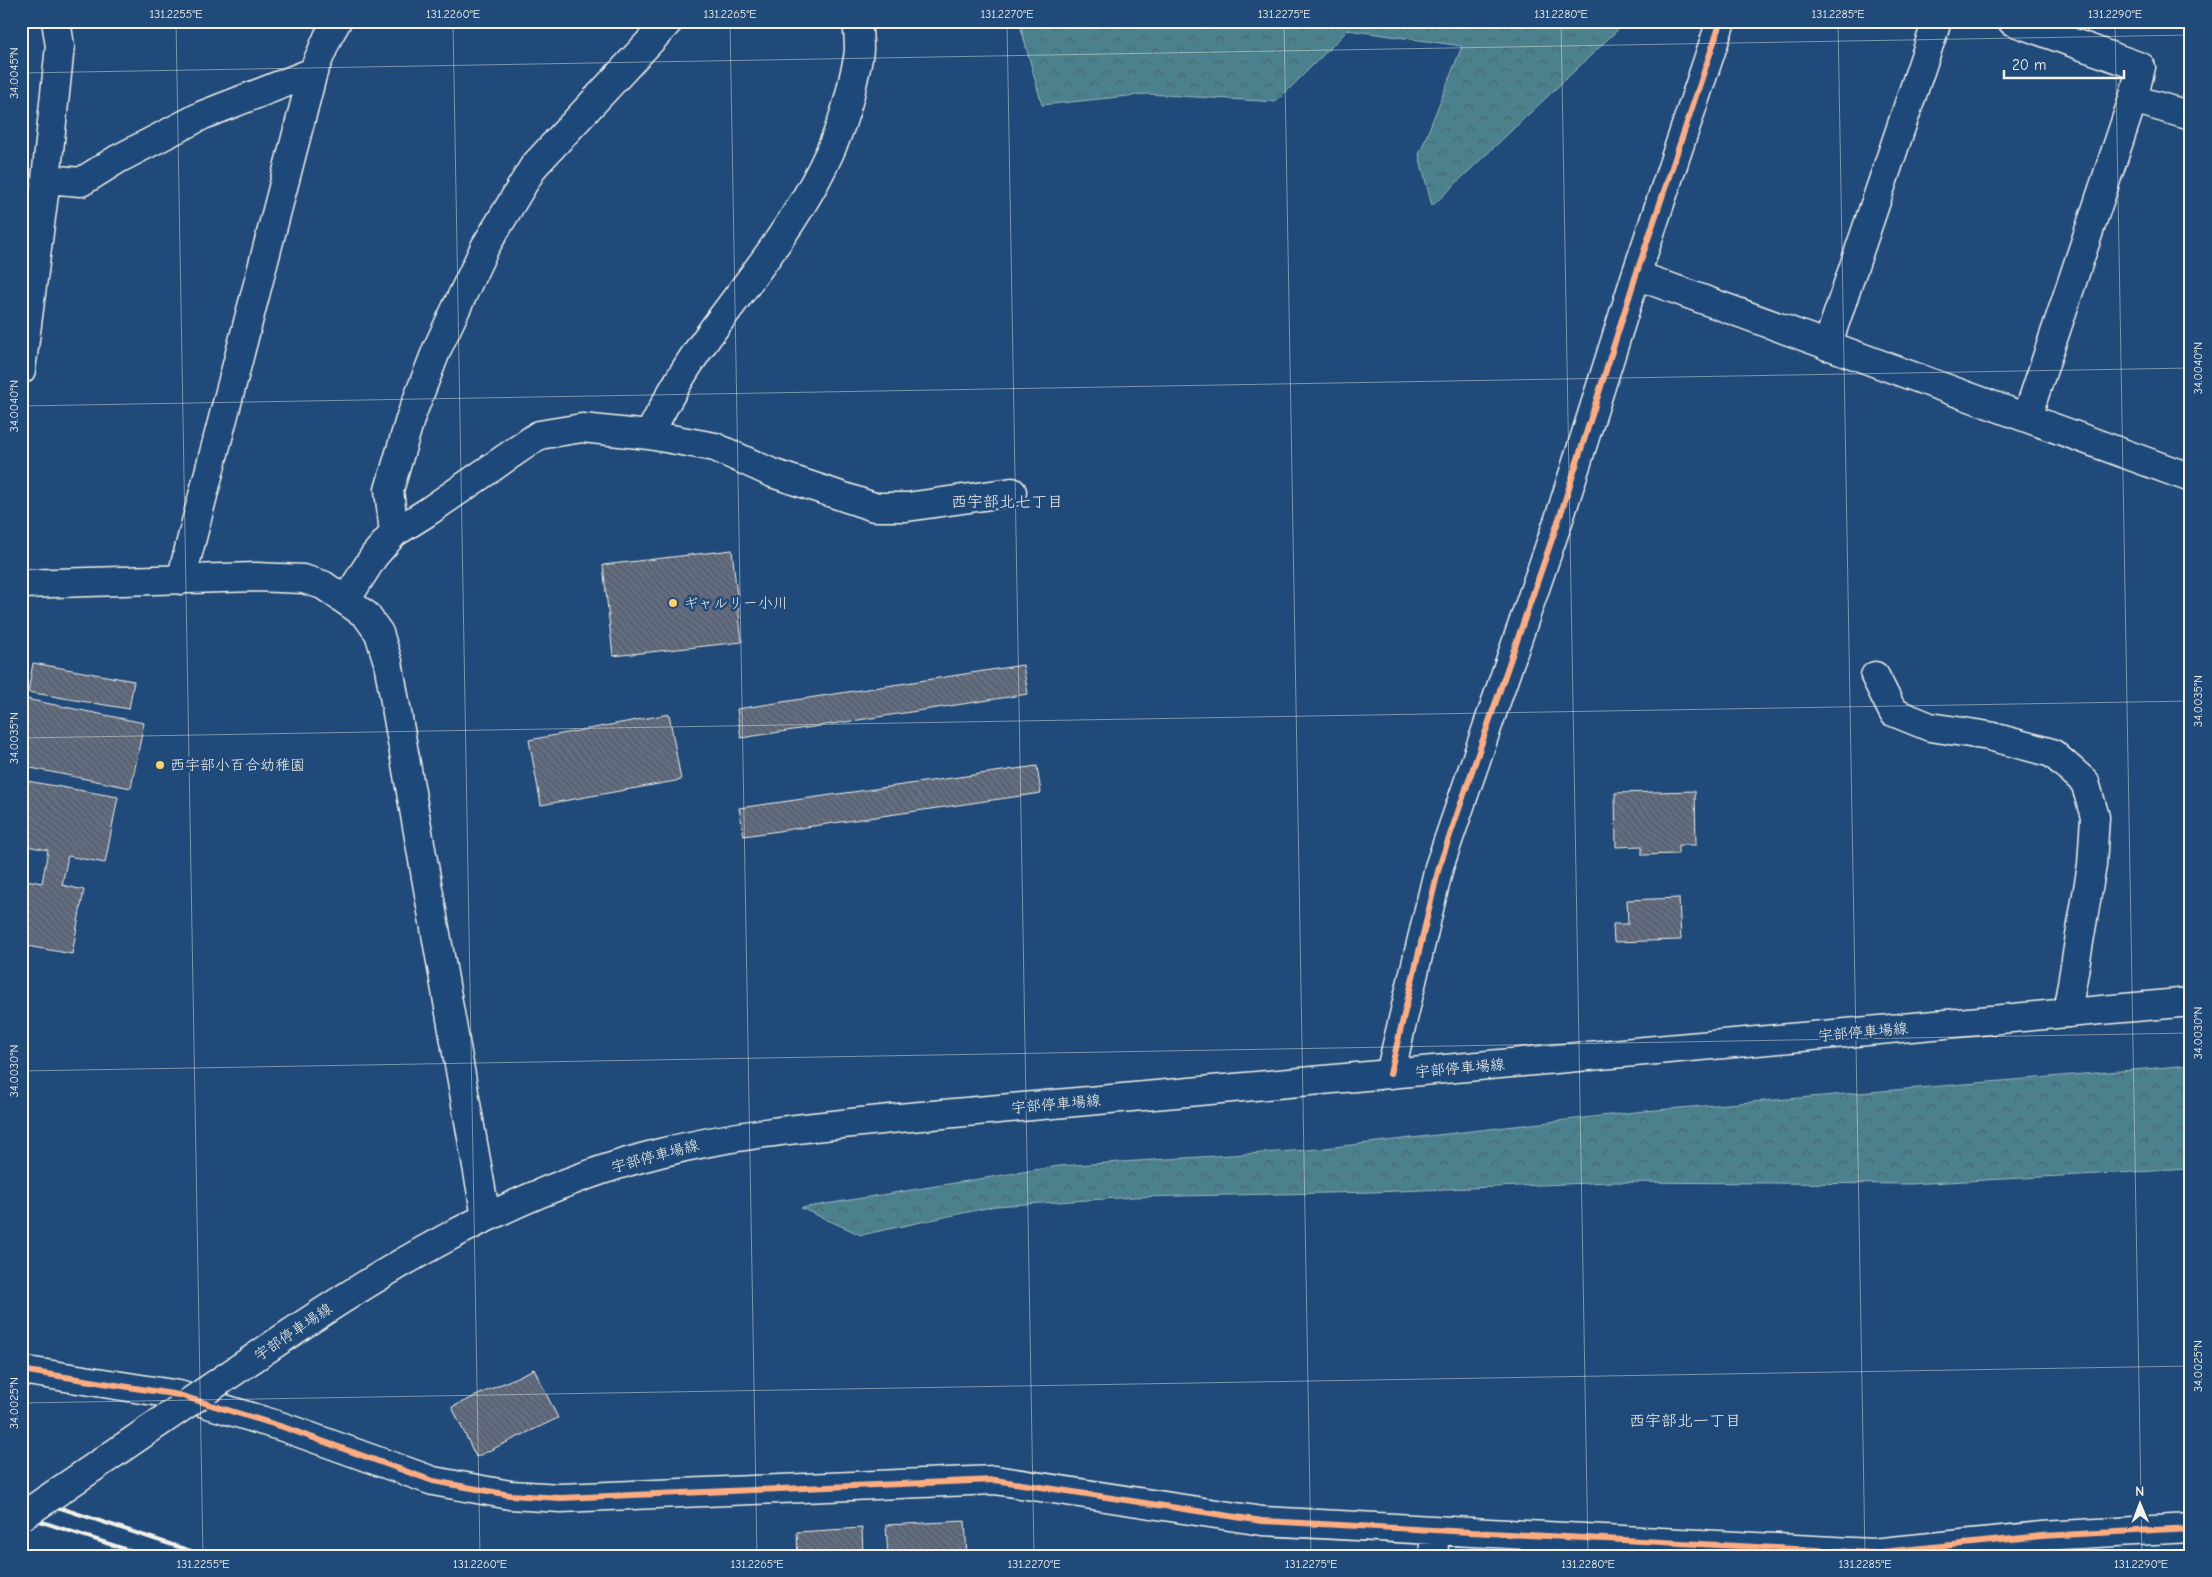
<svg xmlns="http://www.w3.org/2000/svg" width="2212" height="1577" viewBox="0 0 2212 1577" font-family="'Comic Neue','Klee One',sans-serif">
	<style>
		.forest { fill: url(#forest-crowns); stroke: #a0b8ba }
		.building { fill: url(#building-back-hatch); stroke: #f4f1e8 }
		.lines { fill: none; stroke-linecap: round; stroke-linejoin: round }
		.street-casing { stroke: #f4f1e8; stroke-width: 31 }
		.secondary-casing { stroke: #f4f1e8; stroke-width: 31 }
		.street { stroke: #1f4a7a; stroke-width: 28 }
		.secondary { stroke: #1f4a7a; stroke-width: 28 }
		.rail { stroke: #f4f1e8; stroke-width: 4 }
		.secondary-bridge-casing { stroke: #f4f1e8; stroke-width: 31; stroke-linecap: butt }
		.secondary-bridge { stroke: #1f4a7a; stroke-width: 28 }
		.cycleway-casing { stroke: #1f4a7a; stroke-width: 9 }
		.cycleway { stroke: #ffac80; stroke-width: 6 }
		.ticks { fill: none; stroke: #f4f1e8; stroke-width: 1; stroke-opacity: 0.45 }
		.poi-dot { fill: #ffd166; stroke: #1f4a7a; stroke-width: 2 }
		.labels { text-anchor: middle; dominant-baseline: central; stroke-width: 5; stroke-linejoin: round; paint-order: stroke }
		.poi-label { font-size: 15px; fill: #f4f1e8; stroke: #1f4a7a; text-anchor: start }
		.street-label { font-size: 15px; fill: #f4f1e8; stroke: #1f4a7a }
		.neighbourhood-label { font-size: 16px; fill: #f4f1e8; stroke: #1f4a7a }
		.neatline { fill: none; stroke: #f4f1e8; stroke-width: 2 }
		.ticks-label { font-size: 12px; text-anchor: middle; fill: #f4f1e8 }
	</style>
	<defs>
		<pattern id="forest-crowns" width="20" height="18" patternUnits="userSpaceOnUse" patternTransform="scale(1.25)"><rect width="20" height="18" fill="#4c808d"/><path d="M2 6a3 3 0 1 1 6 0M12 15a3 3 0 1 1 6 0" fill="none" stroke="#4b676d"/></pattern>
		<pattern id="building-back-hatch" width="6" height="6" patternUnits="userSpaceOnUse" patternTransform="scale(1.25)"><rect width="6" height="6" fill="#636e82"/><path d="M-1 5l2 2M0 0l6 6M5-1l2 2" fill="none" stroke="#555961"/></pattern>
	</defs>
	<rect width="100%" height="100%" fill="#1f4a7a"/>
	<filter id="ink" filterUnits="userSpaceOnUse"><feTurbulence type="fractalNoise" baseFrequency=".02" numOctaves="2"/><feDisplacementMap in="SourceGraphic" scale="10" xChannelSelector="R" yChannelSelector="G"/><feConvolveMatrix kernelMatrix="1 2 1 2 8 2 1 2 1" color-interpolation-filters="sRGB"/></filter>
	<g filter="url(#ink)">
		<!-- forest -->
		<path class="forest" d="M1019 21H1627L1432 206 1419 155 1462 46 1348 30 1276 102 1147 94 1042 105Z
			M2191 1065V1169L1910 1184 1613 1182 1374 1192 1134 1197 996 1206 861 1235 801 1208 1059 1166 1308 1150 1644 1111Z"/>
		<!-- building -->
		<path class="building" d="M732 550 742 642 613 656 603 565Z
			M33 663 134 681 129 709 28 692Z
			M1023 665 1028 694 741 738 737 709Z
			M26 699 144 723 131 788 21 766V723Z
			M669 714 681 780 541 805 529 740Z
			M1037 766 1041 793 744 836 739 808Z
			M21 780 118 797 105 863 68 856 62 885 84 890 72 954 21 945V879L42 883 48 850 21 845Z
			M1695 791 1696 845H1678V854L1642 855V846L1616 847 1615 793Z
			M1679 898 1681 940 1614 942 1613 924H1628L1627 900Z
			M534 1369 558 1418 476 1457 452 1407Z
			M965 1521 967 1556H888L886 1525Z
			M862 1528 863 1556H798L797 1532Z"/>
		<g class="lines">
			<defs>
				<path id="street" d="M2012 21 2141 67 2133 99 2027 417
					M2133 99 2191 116
					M46 179 81 182 118 159 203 115 313 72
					M1636 275 2191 478
					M1827 346 1937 21
					M21 370 46 179 60 46 56 21
					M649 435C666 401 686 366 709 335 766 257 834 178 853 81 855 70 859 59 859 48 859 39 858 30 857 21
					M394 533 426 513 539 435 582 428 649 435 715 447 772 473 874 507H907L1012 492
					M181 580 313 72 328 37 337 21
					M21 584 256 577 303 579 323 585 366 615 379 633 388 662 486 1217
					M346 600 374 556 394 533 389 490 411 416 437 349 485 247 534 166 669 21
					M1875 676 1893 712 1930 727 1989 736 2052 753 2085 782 2095 817 2092 865 2067 1013
					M1390 1074 1439 867 1561 513 1636 275 1721 21
					M21 1370 179 1395 283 1427 433 1481 510 1495 561 1498 995 1480 1262 1521 1872 1553 2042 1536 2191 1528
					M1433 1556 1435 1532"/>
				<path id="secondary" d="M254 1358C378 1272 512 1190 660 1153 742 1132 826 1126 910 1117L2191 1002"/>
			</defs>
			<!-- street casing -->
			<use href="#street" class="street-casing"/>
			<!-- secondary casing -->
			<use href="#secondary" class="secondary-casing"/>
			<!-- street -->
			<use href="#street" class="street"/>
			<!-- secondary -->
			<use href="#secondary" class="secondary"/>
			<!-- rail -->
			<path class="rail" d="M21 1495 206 1556
				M21 1515 146 1556"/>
			<defs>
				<path id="secondary-bridge" d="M21 1517 254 1358"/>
			</defs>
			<!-- secondary-bridge casing -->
			<use href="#secondary-bridge" class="secondary-bridge-casing"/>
			<!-- secondary-bridge -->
			<use href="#secondary-bridge" class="secondary-bridge"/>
			<defs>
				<path id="cycleway" d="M1390 1074 1439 867 1561 513 1636 275 1721 21
					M21 1370 179 1395 283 1427 433 1481 510 1495 561 1498 995 1480 1262 1521 1872 1553 2042 1536 2191 1528"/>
			</defs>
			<!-- cycleway casing -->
			<use href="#cycleway" class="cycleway-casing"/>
			<!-- cycleway -->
			<use href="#cycleway" class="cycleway"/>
		</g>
	</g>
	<!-- ticks -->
	<path class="ticks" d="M176 21 203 1556M453 21 480 1556M730 21 757 1556M1007 21 1034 1556M1284 21 1311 1556M1561 21 1588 1556M1838 21 1865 1556M2115 21 2142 1556M21 73 2191 35M21 406 2191 368M21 738 2191 701M21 1071 2191 1033M21 1403 2191 1366"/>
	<!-- markers -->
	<g class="poi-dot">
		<circle cx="673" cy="603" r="5"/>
		<circle cx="160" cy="765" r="5"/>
	</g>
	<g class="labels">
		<!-- poi labels -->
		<g class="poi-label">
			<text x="683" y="603">ギャルリー小川</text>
			<text x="170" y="765">西宇部小百合幼稚園</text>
		</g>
		<!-- street labels -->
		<g class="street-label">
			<text transform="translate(1863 1032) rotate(-5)">宇部停車場線</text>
			<text transform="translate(1460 1068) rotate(-5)">宇部停車場線</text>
			<text transform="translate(1056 1104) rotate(-5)">宇部停車場線</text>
			<text transform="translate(655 1156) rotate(-15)">宇部停車場線</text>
			<text transform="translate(293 1332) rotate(-34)">宇部停車場線</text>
		</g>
		<!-- neighbourhood labels -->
		<g class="neighbourhood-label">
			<text x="1007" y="502">西宇部北七丁目</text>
			<text x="1685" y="1421">西宇部北一丁目</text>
		</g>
	</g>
	<!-- margin -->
	<rect width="2212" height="1577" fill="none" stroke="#1f4a7a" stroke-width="55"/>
	<!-- north arrow -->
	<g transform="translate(2140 1504) rotate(359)" stroke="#1f4a7a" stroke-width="4" paint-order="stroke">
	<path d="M0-4L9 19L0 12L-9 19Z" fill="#f4f1e8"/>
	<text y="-8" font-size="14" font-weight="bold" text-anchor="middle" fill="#f4f1e8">N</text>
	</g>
	<!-- scale -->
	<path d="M2004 70v8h120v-8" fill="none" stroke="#f4f1e8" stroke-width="2.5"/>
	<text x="2012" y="70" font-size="15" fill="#f4f1e8" stroke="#1f4a7a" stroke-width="4" paint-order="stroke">20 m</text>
	<rect x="28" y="28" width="2156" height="1522" class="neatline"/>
	<g class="ticks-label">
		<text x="176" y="18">131.2255°E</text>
		<text x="453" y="18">131.2260°E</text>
		<text x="730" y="18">131.2265°E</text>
		<text x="1007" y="18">131.2270°E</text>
		<text x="1284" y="18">131.2275°E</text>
		<text x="1561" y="18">131.2280°E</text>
		<text x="1838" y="18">131.2285°E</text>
		<text x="2115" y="18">131.2290°E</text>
		<text transform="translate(14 73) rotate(-90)" y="4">34.0045°N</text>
		<text transform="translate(2198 368) rotate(-90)" y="4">34.0040°N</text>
		<text transform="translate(14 406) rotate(-90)" y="4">34.0040°N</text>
		<text transform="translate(2198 701) rotate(-90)" y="4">34.0035°N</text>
		<text transform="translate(14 738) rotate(-90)" y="4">34.0035°N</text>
		<text transform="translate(2198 1033) rotate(-90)" y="4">34.0030°N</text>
		<text transform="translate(14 1071) rotate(-90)" y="4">34.0030°N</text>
		<text transform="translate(2198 1366) rotate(-90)" y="4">34.0025°N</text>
		<text transform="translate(14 1403) rotate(-90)" y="4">34.0025°N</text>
		<text x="203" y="1568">131.2255°E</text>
		<text x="480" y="1568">131.2260°E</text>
		<text x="757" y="1568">131.2265°E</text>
		<text x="1034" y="1568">131.2270°E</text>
		<text x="1311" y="1568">131.2275°E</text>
		<text x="1588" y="1568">131.2280°E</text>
		<text x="1865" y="1568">131.2285°E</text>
		<text x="2141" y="1568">131.2290°E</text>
	</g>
</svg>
